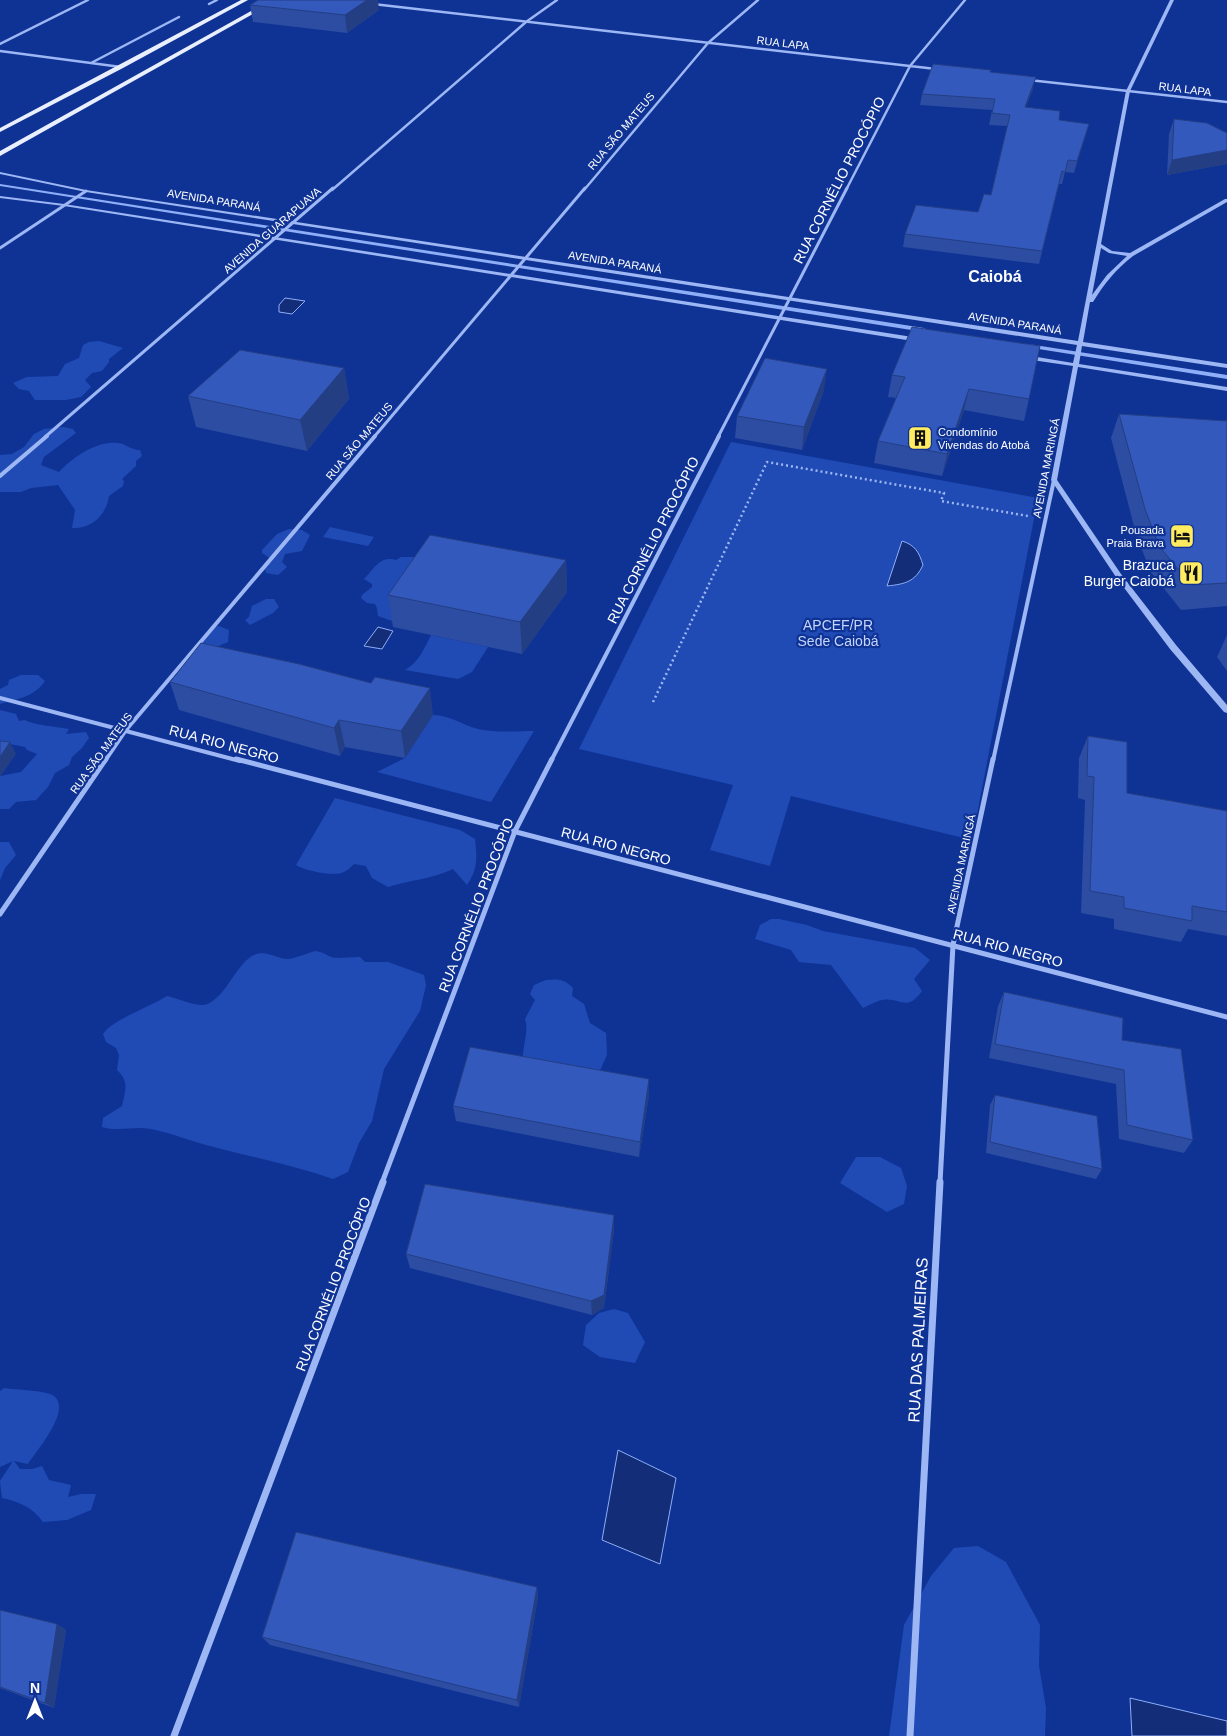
<svg xmlns="http://www.w3.org/2000/svg" width="1227" height="1736" viewBox="0 0 1227 1736" font-family="Arial,sans-serif">
	<style>
		.green { fill: #204bb5 }
		.water { fill: #132d78; stroke: #8eaef8 }
		.lines { fill: none; stroke-linecap: round; stroke-linejoin: round }
		.stream { fill: #8eaef8; fill-rule: evenodd }
		.path { stroke: #9db6f4; stroke-width: 2.5; stroke-dasharray: 2 3; stroke-linecap: butt }
		.minor-far4 { stroke: #9db6f4; stroke-width: 2.5 }
		.minor-far3 { stroke: #9db6f4; stroke-width: 3 }
		.minor-far2 { stroke: #9db6f4; stroke-width: 4 }
		.minor-far1 { stroke: #9db6f4; stroke-width: 5 }
		.minor { stroke: #9db6f4; stroke-width: 7 }
		.tertiary { fill: #9db6f4; fill-rule: evenodd }
		.primary { fill: #eaefff; fill-rule: evenodd }
		.wall { fill: #2c4da2 }
		.shaded-wall { fill: #243e84 }
		.building { fill: #3359bc; stroke: #243e84 }
		.labels { text-anchor: middle; dominant-baseline: central; stroke-width: 4.5; stroke-linejoin: round; paint-order: stroke }
		.far-street-label { font-size: 11px; fill: #fff; stroke: #0f3395 }
		.far-poi-label { font-size: 11px; fill: #fff; stroke: #0f3395; text-anchor: start }
		.street-label { font-size: 14px; fill: #fff; stroke: #0f3395 }
		.poi-label { font-size: 14px; fill: #fff; stroke: #0f3395; text-anchor: end }
		.park-label { font-size: 14px; fill: #c5d5fe; stroke: #0f3395 }
		.far-district-label { font-size: 16px; font-weight: bold; fill: #fff; stroke: #0f3395 }
		.near-street-label { font-size: 16px; fill: #fff; stroke: #0f3395 }
	</style>
	<rect width="100%" height="100%" fill="#0f3395"/>
	<!-- green -->
	<path class="green" d="M99 341 123 348 109 359V362L102 371 92 373 85 380 91 387 81 397 66 400H35L29 391 19 389 13 383 27 377 58 376 65 364 79 358 83 345 89 342Z
		M63 427 73 429 76 433 44 457 41 465 59 472C72 458 97 440 118 443 127 444 130 450 140 450L142 456 136 461V466L122 479 124 481 123 486 109 496C106 516 91 529 72 528L75 510 58 485 31 488 21 492H0V455L12 454 24 447 34 434 44 429Z
		M731 442 1038 498 972 840 791 796 770 866 710 850 733 785 579 749Z
		M330 527 374 537 368 546 323 537Z
		M289 529 302 530 310 535 302 551 285 554 282 562 287 567 278 575 266 573 265 569 271 559 262 553V550L277 534Z
		M401 557H420L398 619 392 621 378 616 377 608 375 604 367 603 361 598 362 595 372 587V584L364 579C374 569 380 555 396 560Z
		M266 599H274L279 607 273 613 250 625 245 620 249 617 252 606Z
		M219 626 229 630 228 642 216 647 199 645 213 627Z
		M431 635 488 647 472 672 458 679 405 670C419 662 424 649 431 635Z
		M21 675H38L45 681C34 697 17 699 0 704V689L8 685 9 680Z
		M0 710 16 714 19 721 25 720C33 725 58 727 69 729L66 734 86 732 89 738 82 748 72 757 69 765 55 773 48 787 36 800 16 802 9 809H0V776L21 772 37 754 27 750 25 747 0 742Z
		M433 715C450 715 462 725 478 729 495 733 516 731 534 731L491 802 377 772 405 758Z
		M335 798 460 830 475 839C477 858 478 869 467 885L453 869C433 879 409 880 388 887L372 878 366 866 354 864C351 867 348 870 344 872 335 877 305 871 296 865Z
		M0 842H9L16 855 5 868 0 880Z
		M771 919H779L807 925 823 931 915 948 930 960 914 979 922 991C906 1013 901 997 882 1000 876 1001 868 1006 863 1008L831 965 799 962 791 950 755 939 760 925Z
		M315 951C322 952 325 954 331 957 336 959 353 957 360 957L365 962H388L424 975 426 985 420 1011 384 1069 372 1121 359 1143 348 1172 333 1179C292 1165 251 1157 210 1146 190 1141 172 1133 151 1129 134 1126 118 1132 102 1127L103 1118 122 1106C125 1091 130 1082 117 1070L119 1055 116 1048 106 1042 103 1034C112 1020 150 1007 167 996 177 998 194 1006 204 1005 224 1001 235 966 252 956 265 948 278 960 289 959 296 958 308 953 315 951Z
		M546 980C558 979 564 979 573 988L572 996 584 1004 590 1023 606 1033 607 1055 597 1077H581L579 1067 541 1066 523 1057C523 1044 529 1031 525 1019L535 1000 530 994 534 985Z
		M856 1157H880L901 1168 907 1186 904 1204 887 1212 840 1183Z
		M614 1309 628 1313 645 1342 635 1363 600 1357 583 1345 586 1325 599 1313Z
		M4 1388C15 1390 46 1390 54 1396 72 1411 36 1451 28 1464L14 1461 20 1469H32L42 1466 49 1480 71 1485 68 1497 81 1494H96L91 1510 67 1520 43 1522C32 1507 20 1502 2 1498L0 1481 13 1461 0 1467V1391Z
		M978 1546 1006 1562 1040 1625 1039 1666 1046 1708 1045 1736H889L904 1625 931 1576 954 1548Z"/>
	<!-- water -->
	<path class="water" d="M285 298 305 301 292 314 279 312V305Z
		M902 541C915 545 919 552 923 565 915 582 905 584 887 586Z
		M378 627 393 631 382 649 364 646Z
		M618 1450 676 1478 660 1564 602 1540Z
		M1130 1698 1227 1721V1736H1132Z"/>
	<g class="lines">
		<!-- stream -->
		<path class="stream" d="M0 184 924 328 927 330 924 332 0 186Z
			M1028 344 1227 375V379L1026 347V345Z"/>
		<!-- path -->
		<path class="path" d="M653 702 767 462 944 493 941 501 1028 516"/>
		<!-- minor-far4 -->
		<path class="minor-far4" d="M209 4 217 0
			M373 4 936 69
			M0 44 88 0
			M0 51 121 67
			M91 63 179 17
			M1029 80 1227 102
			M332 190 526 22 557 0
			M584 190 708 43 758 0
			M846 190 910 66 965 0"/>
		<!-- minor-far3 -->
		<path class="minor-far3" d="M0 248 86 191
			M45 437 333 188
			M374 437 585 188
			M718 437 847 188"/>
		<!-- minor-far2 -->
		<path class="minor-far2" d="M0 476 47 436
			M0 698 240 761
			M105 761 126 730 375 436
			M551 761 719 436
			M993 761 1054 480"/>
		<!-- minor-far1 -->
		<path class="minor-far1" d="M236 759 1227 1017
			M0 914 106 759
			M382 1183 515 831 552 759
			M940 1183 953 945 993 759"/>
		<!-- minor -->
		<path class="minor" d="M174 1736 383 1182
			M910 1736 940 1182"/>
		<!-- tertiary -->
		<path class="tertiary" d="M1170 0H1174L1130 91 1101 244 1112 251 1130 253 1225 199H1227V202L1133 256C1116 269 1104 284 1093 302H1090L1083 342 1227 364V368L1082 346 1079 364 1227 387V391L1078 367 1057 480 1121 574 1176 645 1227 705V713L1224 712 1170 649 1116 577 1051 480 1073 366 1025 359 1022 357 1025 355 1073 363 1077 345 86 192 0 174V172L86 190 1078 341 1126 91ZM1101 248 1109 253 1127 256 1107 275 1092 295Z
			M0 196 64 204 919 338 922 340 919 342 64 206 0 198Z"/>
		<!-- primary -->
		<path class="primary" d="M241 0H248L123 68 0 132V128Z
			M271 0H278L0 156V151Z"/>
	</g>
	<!-- wall -->
	<path class="wall" d="M250 5 379 10 347 33 253 22Z
		M990 72 1033 89 1026 107 1059 120 1089 124 1074 173 1065 172 1062 184H1059L1039 264 903 247 905 234 978 212 991 195 1007 126 989 125 992 110 920 105 922 94Z
		M1174 119 1227 133V164L1167 175 1169 134Z
		M344 368 349 399 307 451 196 427 188 396Z
		M892 375 1029 399 1024 421 964 410 942 476 874 463 878 441 896 398 888 397Z
		M824 390 802 450 735 438 737 416Z
		M1119 414 1226 421 1227 419V606L1181 610 1150 571 1136 534 1111 438Z
		M566 560 567 592 522 654 393 627 388 595Z
		M1227 635V671L1217 657Z
		M170 682 433 715 405 758 345 747 340 756 179 710Z
		M1088 736 1127 793 1227 811V936L1188 929 1181 942 1114 929V919L1081 913 1085 800 1078 798 1079 758Z
		M1004 992 1122 1040 1193 1140 1184 1153 1119 1139 1116 1084 989 1058 998 1006Z
		M649 1079V1095L639 1157 456 1121 453 1106Z
		M995 1095 1102 1169 1096 1179 986 1153 990 1105Z
		M614 1230 604 1308 592 1315 410 1268 406 1254Z
		M537 1587 538 1597 519 1707 270 1645 262 1637Z
		M0 1610 57 1624 66 1630 54 1708 0 1688Z"/>
	<!-- shaded-wall -->
	<path class="shaded-wall" d="M367 0H378L379 10 347 33 345 15Z
		M1036 77 1033 89 1022 119 1025 107Z
		M1089 124 1086 135 1074 173 1077 161Z
		M1227 150V164L1167 175 1172 160Z
		M344 368 349 399 307 451 300 420Z
		M827 369 824 390 802 450 804 427Z
		M969 389 964 410 942 476 947 454Z
		M566 560 567 592 522 654 520 622Z
		M430 688 433 715 405 758 401 731Z
		M339 720 345 747 340 756 334 728Z
		M10 742 16 754 0 777V757Z
		M649 1079V1095L639 1157 640 1142Z
		M614 1215V1230L604 1308 592 1315 591 1301Z
		M537 1587 538 1597 519 1707 517 1700Z
		M57 1624 66 1630 54 1708 45 1703Z"/>
	<!-- building -->
	<path class="building" d="M258 0H367L345 15 250 5Z
		M933 64 991 70 990 72 1036 77 1025 107 1060 111 1059 120 1089 124 1077 161 1068 160 1065 172 1062 171 1042 251 905 234 916 205 978 212 984 194 991 195 1010 115 992 113 995 99 922 94Z
		M1174 119 1207 123 1227 133V150L1172 160Z
		M912 327 1040 346 1029 399 969 389 947 454 878 441 905 377 892 375Z
		M240 350 344 368 300 420 188 396Z
		M765 358 827 369 804 427 737 416Z
		M1119 414 1227 421V583L1191 585 1159 546 1145 509Z
		M430 535 566 560 520 622 388 595Z
		M201 643 299 664 371 683 375 677 430 688 401 731 339 720 334 728 170 682Z
		M1088 736 1127 742V793L1227 811V912L1192 906V921L1124 908V897L1090 891 1094 777 1087 776Z
		M0 741 10 742 0 757Z
		M1004 992 1123 1018 1122 1040 1181 1049 1193 1140 1127 1125 1124 1070 995 1044Z
		M470 1047 649 1079 640 1142 453 1106Z
		M995 1095 1097 1116 1102 1169 990 1142Z
		M425 1184 614 1215 604 1295 591 1301 406 1254Z
		M296 1532 537 1587 517 1700 262 1637Z
		M0 1610 57 1624 45 1703 0 1687Z"/>
	<!-- icons -->
	<defs>
		<symbol id="building-square" viewBox="-11 -11 22 22"><rect x="-9" y="-9" width="18" height="18" rx="4" fill="#ffec60" stroke="#0f3395"/><path d="M-4-6H4V6H1V3H-1V6H-4ZM-2.5-4.3h1.7v1.8h-1.7ZM.8-4.3h1.7v1.8H.8ZM-2.5-1h1.7V.8h-1.7ZM.8-1h1.7V.8H.8Z" fill="#111"/></symbol>
		<symbol id="hotel-square" viewBox="-11 -11 22 22"><rect x="-9" y="-9" width="18" height="18" rx="4" fill="#ffec60" stroke="#0f3395"/><path d="M-6-4.5h1.5V1H6V5H4.5V3h-9V5H-6ZM-4 0a1.8 1.8 0 1 1 3.6 0ZM.5 0V-2.5h3Q6-2.5 6 0Z" fill="#111"/></symbol>
		<symbol id="restaurant-square" viewBox="-11 -11 22 22"><rect x="-9" y="-9" width="18" height="18" rx="4" fill="#ffec60" stroke="#0f3395"/><path d="M-5-6h1v4h1v-4h1v4h1v-4h1v5L-1.5 .5V6h-2V.5L-5-1ZM5-6V6H3V1.5H1.5Q1.5-4 5-6Z" fill="#111"/></symbol>
	</defs>
	<g fill-rule="evenodd">
		<use href="#building-square" x="906" y="424" width="28" height="28"/>
		<use href="#hotel-square" x="1168" y="522" width="28" height="28"/>
		<use href="#restaurant-square" x="1177" y="559" width="28" height="28"/>
	</g>
	<g class="labels">
		<!-- far-street labels -->
		<g class="far-street-label">
			<text transform="translate(783 43) rotate(7)">RUA LAPA</text>
			<text transform="translate(1185 89) rotate(7)">RUA LAPA</text>
			<text transform="translate(621 131) rotate(-50)">RUA SÃO MATEUS</text>
			<text transform="translate(214 200) rotate(9)">AVENIDA PARANÁ</text>
			<text transform="translate(272 230) rotate(-41)">AVENIDA GUARAPUAVA</text>
			<text transform="translate(615 262) rotate(9)">AVENIDA PARANÁ</text>
			<text transform="translate(1015 323) rotate(9)">AVENIDA PARANÁ</text>
			<text transform="translate(359 441) rotate(-50)">RUA SÃO MATEUS</text>
			<text transform="translate(1046 468) rotate(-79)">AVENIDA MARINGÁ</text>
			<text transform="translate(101 753) rotate(-54)">RUA SÃO MATEUS</text>
			<text transform="translate(961 864) rotate(-78)">AVENIDA MARINGÁ</text>
		</g>
		<!-- far-poi labels -->
		<g class="far-poi-label">
			<text x="938" y="432">Condomínio<tspan x="938" dy="13">Vivendas do Atobá</tspan></text>
			<text x="1164" y="530" text-anchor="end">Pousada<tspan x="1164" dy="13">Praia Brava</tspan></text>
		</g>
		<!-- street labels -->
		<g class="street-label">
			<text transform="translate(839 180) rotate(-63)">RUA CORNÉLIO PROCÓPIO</text>
			<text transform="translate(653 540) rotate(-63)">RUA CORNÉLIO PROCÓPIO</text>
			<text transform="translate(224 744) rotate(15)">RUA RIO NEGRO</text>
			<text transform="translate(616 846) rotate(15)">RUA RIO NEGRO</text>
			<text transform="translate(476 905) rotate(-69)">RUA CORNÉLIO PROCÓPIO</text>
			<text transform="translate(1008 948) rotate(15)">RUA RIO NEGRO</text>
			<text transform="translate(333 1284) rotate(-69)">RUA CORNÉLIO PROCÓPIO</text>
		</g>
		<!-- poi labels -->
		<g class="poi-label">
			<text x="1174" y="565">Brazuca<tspan x="1174" dy="16">Burger Caiobá</tspan></text>
		</g>
		<!-- park labels -->
		<g class="park-label">
			<text x="838" y="625">APCEF/PR<tspan x="838" dy="16">Sede Caiobá</tspan></text>
		</g>
		<!-- far-district labels -->
		<g class="far-district-label">
			<text x="995" y="276">Caiobá</text>
		</g>
		<!-- near-street labels -->
		<g class="near-street-label">
			<text transform="translate(918 1340) rotate(-87)">RUA DAS PALMEIRAS</text>
		</g>
	</g>
	<!-- north arrow -->
	<g transform="translate(35 1701)" stroke="#0f3395" stroke-width="4" paint-order="stroke">
	<path d="M0-4L9 19L0 12L-9 19Z" fill="#ffffff"/>
	<text y="-8" font-size="14" font-weight="bold" text-anchor="middle" fill="#ffffff">N</text>
	</g>
</svg>
